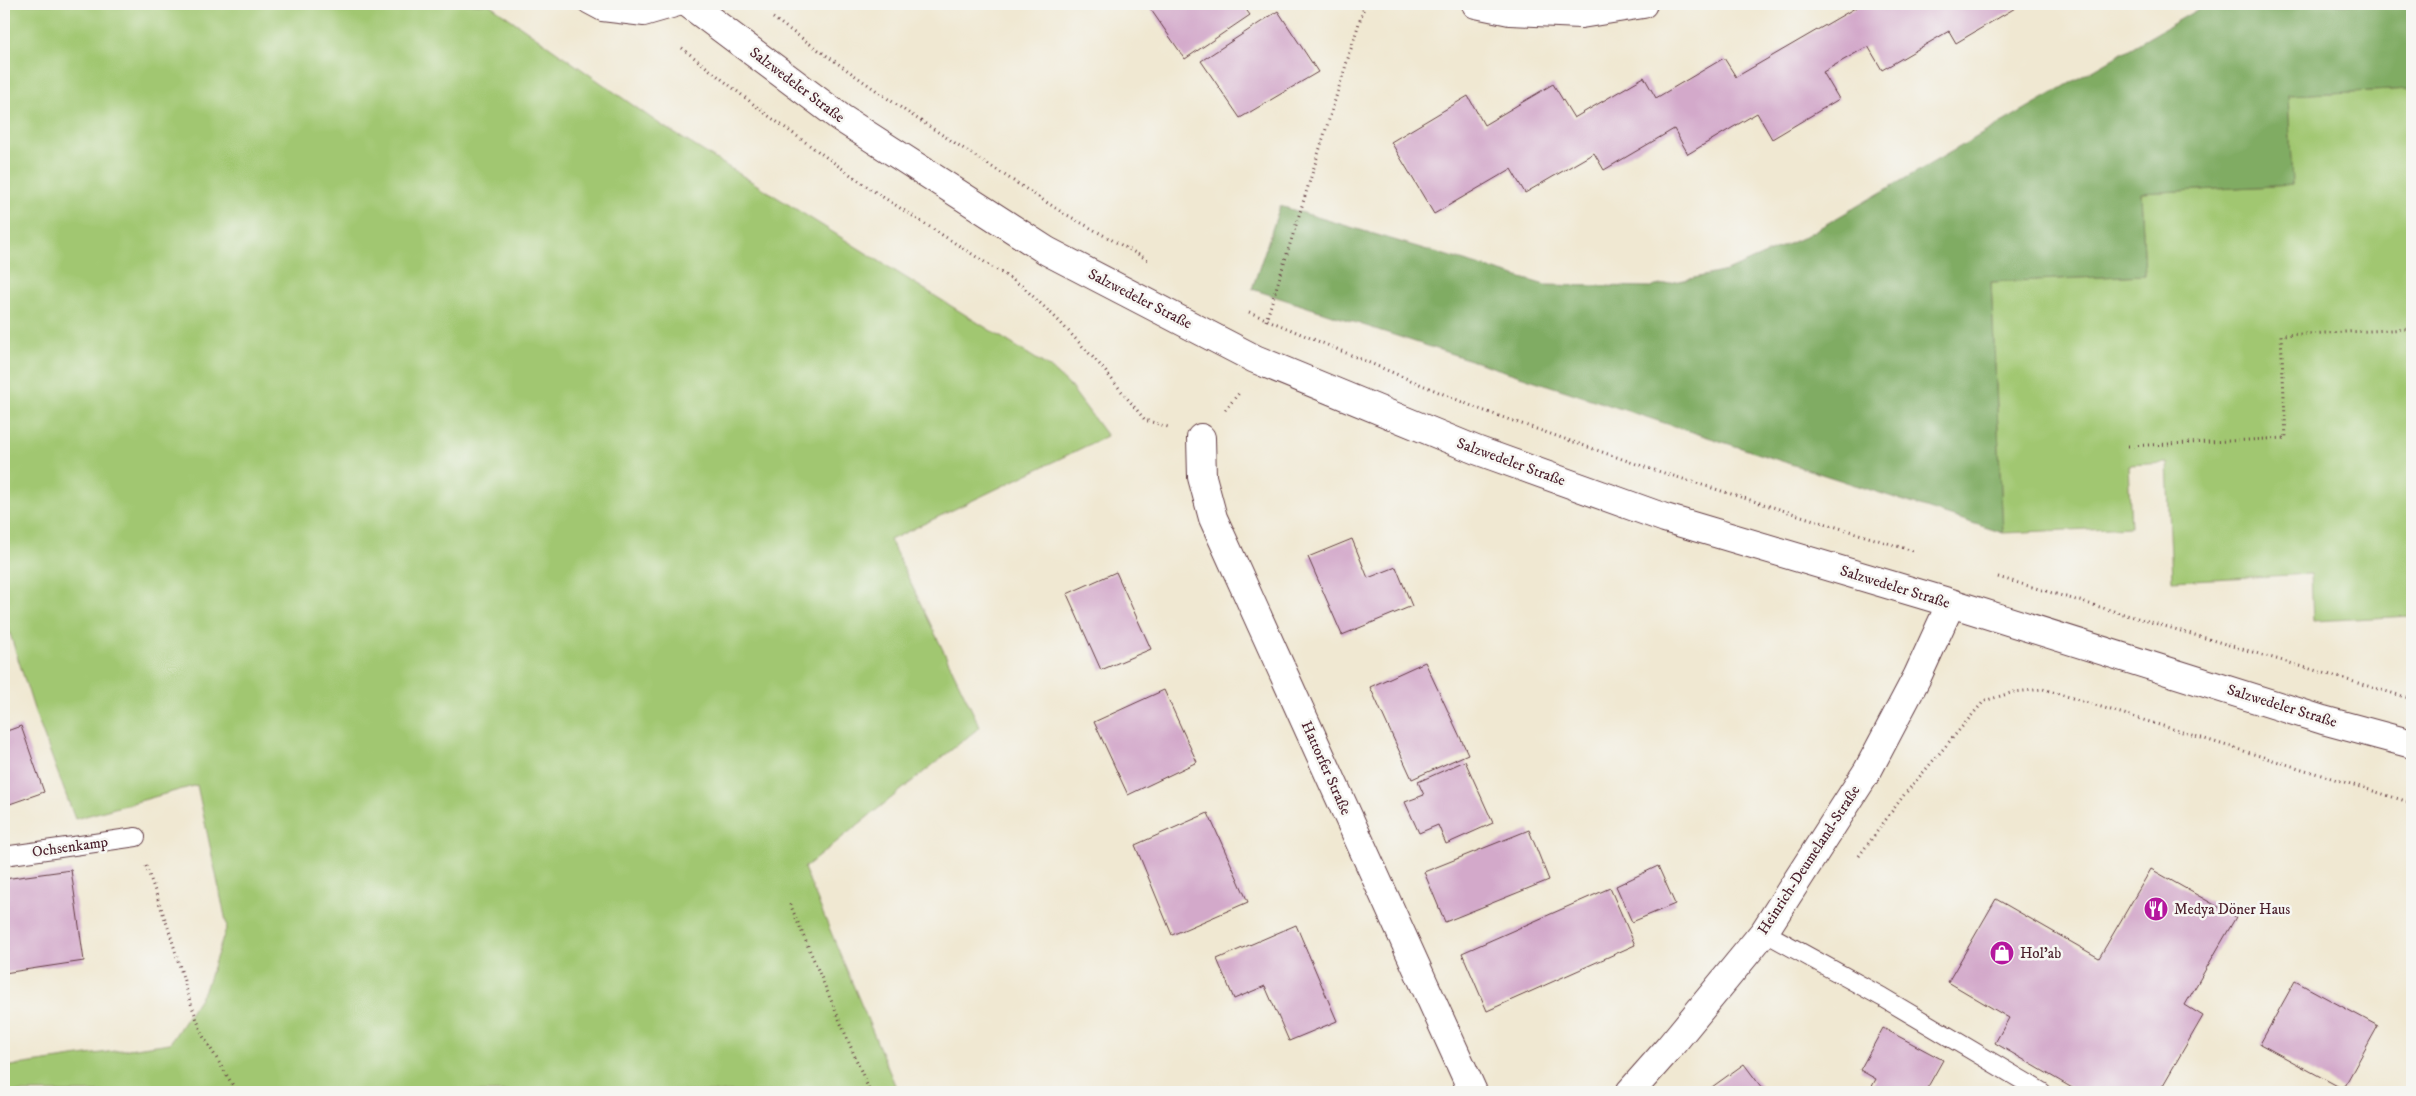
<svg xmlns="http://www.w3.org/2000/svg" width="2416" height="1096" viewBox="0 0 2416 1096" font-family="'IM FELL DW Pica',serif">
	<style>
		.green { fill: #a1c771; stroke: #76734e }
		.forest { fill: #80ac63; stroke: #656647 }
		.building { fill: #d3a9ca }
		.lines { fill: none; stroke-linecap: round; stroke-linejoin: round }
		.service-casing { stroke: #633d44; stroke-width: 20 }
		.minor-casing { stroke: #633d44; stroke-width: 30 }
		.tertiary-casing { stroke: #633d44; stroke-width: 30 }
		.path { stroke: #633d44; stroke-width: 3; stroke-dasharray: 1 4; stroke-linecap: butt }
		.service { stroke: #fff; stroke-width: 18 }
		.minor { stroke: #fff; stroke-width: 28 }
		.tertiary { stroke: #fff; stroke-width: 28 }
		.labels { text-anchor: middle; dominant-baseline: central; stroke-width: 5; stroke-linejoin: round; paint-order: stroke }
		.street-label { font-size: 15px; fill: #4a1f2b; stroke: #f6f6f2 }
		.poi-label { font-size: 15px; fill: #4a1f2b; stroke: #f6f6f2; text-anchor: start }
	</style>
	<rect width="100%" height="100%" fill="#f6f6f2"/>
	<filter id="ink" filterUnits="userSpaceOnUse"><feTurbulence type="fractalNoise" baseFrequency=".02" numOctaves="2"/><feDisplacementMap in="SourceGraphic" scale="10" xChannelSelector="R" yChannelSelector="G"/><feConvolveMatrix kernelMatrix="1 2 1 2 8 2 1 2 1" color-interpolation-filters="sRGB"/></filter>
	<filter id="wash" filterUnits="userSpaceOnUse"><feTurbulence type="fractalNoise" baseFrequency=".0096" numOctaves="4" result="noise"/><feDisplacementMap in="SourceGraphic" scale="20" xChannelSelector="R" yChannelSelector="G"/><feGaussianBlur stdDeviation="1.12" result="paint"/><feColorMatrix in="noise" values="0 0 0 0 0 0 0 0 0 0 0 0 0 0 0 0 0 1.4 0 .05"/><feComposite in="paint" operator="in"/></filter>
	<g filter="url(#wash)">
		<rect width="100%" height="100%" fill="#f0e8d2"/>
		<!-- green -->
		<path class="green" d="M4 4H489L661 125 1049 367 1070 386 1107 436 890 540 980 727 804 868 898 1092H4V1067L170 1043 205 990 227 926 197 785 75 819 35 712 4 615Z
			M2412 89V616L2313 621 2311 574 2172 581 2167 463 2128 465 2131 527 2003 533 1991 282 2145 275 2141 193 2292 185 2288 95Z"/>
		<!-- forest -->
		<path class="forest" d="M2207 4H2412V89L2288 95 2292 185 2141 193 2145 275 1991 282 2003 533 1252 289 1280 206 1545 285 1651 287 1727 271 1802 238Z"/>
		<g id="blocks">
			<!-- building -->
			<path class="building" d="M1147 4H1242L1250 15 1185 59Z
				M1862 4H2022L1956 43 1949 31 1882 70 1868 46 1823 72 1839 99 1772 139 1757 113 1688 154 1674 129 1604 170 1594 153 1525 193 1511 169 1434 214 1391 142 1468 96 1484 125 1553 84 1574 118 1644 77 1656 98 1724 58 1736 77Z
				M1278 11 1318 72 1240 118 1201 61Z
				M1352 539 1368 578 1396 567 1412 606 1342 635 1308 557Z
				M1116 572 1151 649 1101 670 1067 594Z
				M1425 662 1468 754 1412 779 1370 687Z
				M1164 690 1197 762 1128 795 1094 722Z
				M21 726 44 792 4 806V732Z
				M1465 761 1493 823 1446 844 1438 825 1419 833 1405 802 1424 795 1418 782Z
				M1208 813 1248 902 1172 935 1135 845Z
				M1529 830 1549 880 1445 922 1424 872Z
				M1658 866 1675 904 1632 922 1616 886Z
				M2151 869 2236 917 2185 1005 2203 1016 2159 1092H2079L1995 1043 2009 1018 1948 982 1996 899 2099 958Z
				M71 870 84 961 4 973V879Z
				M1610 888 1635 945 1487 1011 1462 953Z
				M1296 925 1337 1021 1289 1041 1265 986 1234 999 1217 959Z
				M2295 981 2378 1026 2343 1089 2260 1044Z
				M1883 1028 1943 1060 1925 1092H1869L1876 1079 1860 1070Z
				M1744 1064 1765 1092H1705Z"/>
		</g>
	</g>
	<g filter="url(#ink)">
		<use href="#blocks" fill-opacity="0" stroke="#633d44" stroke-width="1"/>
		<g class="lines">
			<defs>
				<path id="service" d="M587 4 602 12 644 17 689 4
					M4 856 136 837
					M1764 932 1882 997 2042 1092"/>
				<path id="minor" d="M1476 4 1510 11 1581 14 1643 4
					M1201 438 1202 477 1213 518 1473 1092"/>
				<path id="tertiary" d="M689 4 841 118 1047 251 1255 359 1476 450 1665 518 1951 603 2323 720 2412 744
					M1630 1092 1668 1049 1764 932 1868 770 1917 677 1951 603"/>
			</defs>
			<!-- service casing -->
			<use href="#service" class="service-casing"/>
			<!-- minor casing -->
			<use href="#minor" class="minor-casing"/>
			<!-- tertiary casing -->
			<use href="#tertiary" class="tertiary-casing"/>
			<!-- path -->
			<path class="path" d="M773 18 907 112 1060 211 1150 261
				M682 48 766 114 872 190 1022 286 1057 319 1101 366 1145 420 1168 427
				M1249 312 1479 409 1645 467 1913 551
				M1266 321 1365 4
				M1225 410 1240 392
				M2128 446 2286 438 2281 335 2412 329
				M1998 577 2412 699
				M1859 856 1904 795 1984 701 2014 692 2043 689 2412 803
				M146 866 169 930 190 1001 203 1036 237 1092
				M790 904 870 1092"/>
			<!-- service -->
			<use href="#service" class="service"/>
			<!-- minor -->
			<use href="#minor" class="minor"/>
			<!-- tertiary -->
			<use href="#tertiary" class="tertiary"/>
		</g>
	</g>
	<!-- icons -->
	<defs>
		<symbol id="restaurant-disc" viewBox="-11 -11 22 22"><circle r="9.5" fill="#b5179e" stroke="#f6f6f2"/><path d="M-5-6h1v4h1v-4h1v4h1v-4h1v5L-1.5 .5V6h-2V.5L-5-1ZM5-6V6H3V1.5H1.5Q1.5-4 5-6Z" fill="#fff"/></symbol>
		<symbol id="shop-disc" viewBox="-11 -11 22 22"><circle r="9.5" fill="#b5179e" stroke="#f6f6f2"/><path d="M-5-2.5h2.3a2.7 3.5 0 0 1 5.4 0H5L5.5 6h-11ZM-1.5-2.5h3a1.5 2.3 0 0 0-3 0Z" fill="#fff"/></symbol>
	</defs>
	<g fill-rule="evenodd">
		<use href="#restaurant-disc" x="2142" y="895" width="28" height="28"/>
		<use href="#shop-disc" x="1988" y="939" width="28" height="28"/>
	</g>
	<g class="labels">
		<!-- street labels -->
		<g class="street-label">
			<text transform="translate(797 85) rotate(37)">Salzwedeler Straße</text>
			<text transform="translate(1140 299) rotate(27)">Salzwedeler Straße</text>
			<text transform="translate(1511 462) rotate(20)">Salzwedeler Straße</text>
			<text transform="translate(1895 587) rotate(17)">Salzwedeler Straße</text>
			<text transform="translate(2282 706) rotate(17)">Salzwedeler Straße</text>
			<text transform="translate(1326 768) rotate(66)">Hattorfer Straße</text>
			<text transform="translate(70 847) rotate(-8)">Ochsenkamp</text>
			<text transform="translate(1809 860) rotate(-57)">Heinrich-Deumeland-Straße</text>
		</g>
		<!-- poi labels -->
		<g class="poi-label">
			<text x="2174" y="909">Medya Döner Haus</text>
			<text x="2020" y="953">Hol'ab</text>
		</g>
	</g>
	<!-- margin -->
	<rect width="2416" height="1096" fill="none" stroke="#f6f6f2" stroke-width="20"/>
</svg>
